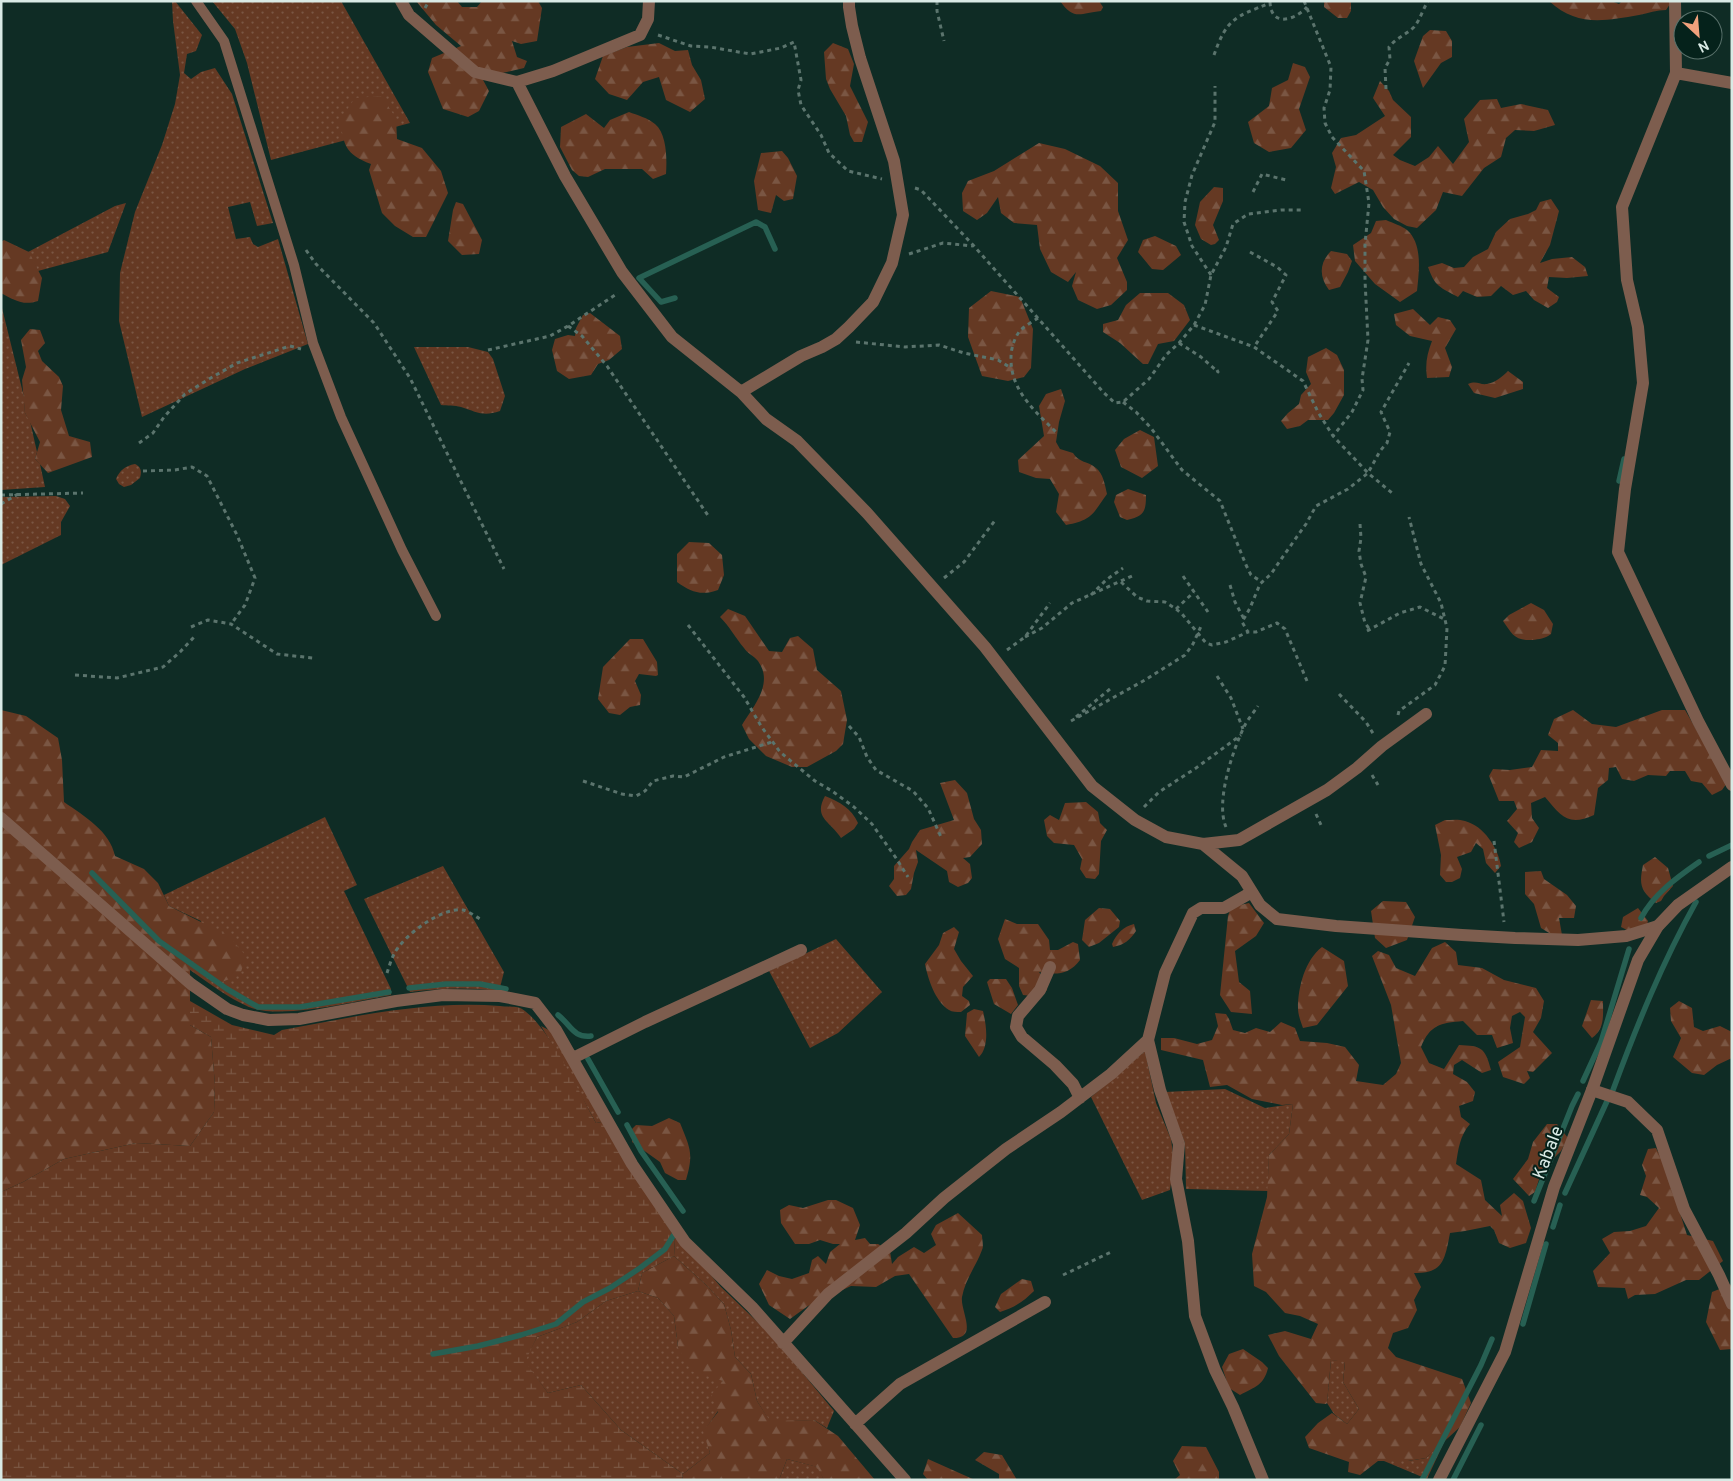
<svg xmlns="http://www.w3.org/2000/svg" width="1733" height="1481" viewBox="0 0 1733 1481" font-family="Overpass,sans-serif">
	<style>
		.grass { fill: url(#grass-dots) }
		.forest { fill: url(#forest-firs) }
		.wetland { fill: url(#wetland-marsh) }
		.lines { fill: none; stroke-linecap: round; stroke-linejoin: round }
		.stream { stroke: #276053; stroke-width: 5.5 }
		.path { stroke: #5b746d; stroke-width: 3; stroke-dasharray: 4 4; stroke-linecap: butt }
		.service { stroke: #7d5d4e; stroke-width: 10 }
		.minor { stroke: #7d5d4e; stroke-width: 12 }
		.tertiary { stroke: #7d5d4e; stroke-width: 12 }
		.labels { text-anchor: middle; dominant-baseline: central; stroke-width: 4; stroke-linejoin: round; paint-order: stroke }
		.street-label { font-size: 18px; fill: #d9eae5; stroke: #05221b }
	</style>
	<defs>
		<pattern id="grass-dots" width="8" height="8" patternUnits="userSpaceOnUse" patternTransform="scale(1.25)"><rect width="8" height="8" fill="#653923"/><path d="M2 2h.1M6 6h.1" fill="none" stroke="#7a5643" stroke-width="1.8" stroke-linecap="round"/></pattern>
		<pattern id="forest-firs" width="22" height="20" patternUnits="userSpaceOnUse" patternTransform="scale(1.25)"><rect width="22" height="20" fill="#653923"/><path d="M5 1l3.5 6h-7zM16 11l3.5 6h-7z" fill="#7a5643"/></pattern>
		<pattern id="wetland-marsh" width="20" height="14" patternUnits="userSpaceOnUse" patternTransform="scale(1.25)"><rect width="20" height="14" fill="#653923"/><path d="M1 5h8M5 5V1M11 12h8M15 12V8" fill="none" stroke="#7a5643"/></pattern>
	</defs>
	<rect width="100%" height="100%" fill="#0f2c25"/>
	<!-- grass -->
	<path class="grass" d="M172 1H175L202 35 196 51 187 54 184 73 191 79 201 72 215 68 232 94 273 223 257 226 250 202 228 207 236 239 250 237 253 244 258 247 278 239 308 344 245 369 142 417 119 321 120 273 135 212 162 145 175 104 180 75 173 21Z
		M212 1H341L410 123 271 160 247 63 235 29Z
		M126 203 108 252 38 271 28 252 115 206Z
		M1 304 24 397 25 413 30 421 37 452 35 459 40 464 45 487 1 490Z
		M414 347H468L488 352 493 359 505 396 500 411C483 417 477 412 461 407 455 405 447 406 441 405Z
		M135 464C141 467 142 471 140 478L131 485 124 487 119 484 116 479C120 470 125 466 135 464Z
		M56 496 65 499 70 506 61 522V535L1 565V497Z
		M325 817 357 885 344 891 391 989V995C355 1001 282 1020 249 1007 228 998 209 983 190 970V957L201 921 169 906 164 895Z
		M443 866 504 972 499 991C469 987 441 988 410 992L364 899Z
		M836 939 882 992 838 1033 810 1048 769 971Z
		M541 1026 551 1031 602 1122 596 1123 562 1061Z
		M1145 1051 1156 1103 1171 1139 1174 1162 1170 1190 1142 1200 1091 1097Z
		M1225 1089 1265 1108 1293 1104 1289 1134 1269 1155 1268 1191 1186 1189 1185 1143 1165 1092Z
		M675 1238 703 1266 721 1287 772 1336 834 1411 827 1428 814 1420 770 1422 757 1401 751 1374 735 1357 731 1330 724 1304 705 1284 674 1256Z
		M638 1291 658 1298 674 1316 678 1347 723 1381 718 1411 704 1431 710 1453 683 1474 621 1430 581 1385 548 1393 524 1362 537 1337 577 1322 606 1301Z
		M1331 1360 1345 1361 1343 1382 1359 1409 1347 1424 1334 1414 1327 1403Z
		M1445 1440 1427 1479 1384 1461H1408L1426 1458Z
		M787 1459 818 1467 824 1480H779Z"/>
	<!-- forest -->
	<path class="forest" d="M416 1H457L462 7H477L482 1H538L542 8 537 41 521 44 512 41 517 57 527 61 524 68 498 74 476 67 489 91 479 111 468 117 443 109 428 72 432 58 461 46 436 25Z
		M1060 1H1099L1103 7 1101 11C1080 13 1074 21 1060 1Z
		M1324 1H1351V11L1347 18H1338L1324 7Z
		M1549 1H1611L1619 4 1622 1H1672L1666 10C1657 10 1648 13 1639 15 1604 21 1577 27 1549 1Z
		M1430 30 1446 31 1452 41V57L1441 63 1423 88 1414 61 1423 36Z
		M659 43 675 51 688 50 692 65 701 80 705 99 690 112 666 100 659 77 643 82 627 100 609 94 595 79 603 56 627 47Z
		M833 43 848 49 854 64 850 86 868 122 862 142H854L850 135 846 116 830 89 826 79 824 52Z
		M1293 63 1305 67 1310 77 1299 109 1306 130 1291 148 1269 152 1254 143 1248 122 1269 106 1272 88 1288 80Z
		M1380 81 1389 91 1393 100 1411 117V137L1393 155 1400 160 1415 166 1429 157 1438 146 1453 164 1469 142 1464 119 1480 100 1497 99 1501 108 1521 104 1548 110 1555 125 1534 131 1515 130 1506 138 1501 157 1484 168 1462 196 1443 192 1436 210 1417 228 1407 226 1394 219 1383 207 1373 190 1359 182 1335 194 1331 188 1336 167 1332 153 1341 138 1356 135 1385 116 1373 98Z
		M381 96 396 118 397 139 422 148 441 171 448 193 426 237H413L395 226 382 213 369 170 371 164C345 154 344 146 340 120L355 98Z
		M629 112C637 115 648 118 655 124 667 134 667 159 666 174L653 179 642 169H605L588 177 579 176 572 170 560 147 561 127 586 114 604 128 610 120Z
		M1039 143 1065 149 1100 166 1118 183V211L1128 240 1117 258 1127 282V290L1111 305 1097 309 1078 300 1072 286 1076 272 1068 282 1051 272 1040 249 1037 225 1014 223 1001 213 998 197 987 213 977 220 963 211 962 193 968 181 994 171Z
		M782 151 788 158 797 176 793 199 784 201 776 195 771 213 758 210 754 181 761 153Z
		M1214 187 1223 188V201L1213 225 1219 240 1215 244 1211 245 1201 239 1195 225 1200 202Z
		M1551 199 1559 211 1550 245 1540 263 1552 259 1572 257 1585 267 1588 276 1567 278 1549 277 1547 288 1559 297 1557 302 1548 308 1534 300 1526 291 1513 295 1501 286 1491 296 1477 297 1463 291 1458 297C1440 287 1435 287 1428 267L1442 263 1454 268 1464 267 1473 257 1488 249 1496 232 1510 219 1528 214 1536 210 1540 202Z
		M456 202 463 204 482 240 479 254 462 255 448 241 453 210Z
		M1386 220C1393 223 1402 226 1407 230 1423 244 1419 272 1417 291L1400 302 1375 284 1355 261 1353 245 1371 233 1376 221Z
		M1155 236 1176 246 1181 255 1163 270 1152 269 1138 252 1143 240Z
		M4 240 29 252 42 278 38 301C23 306 14 300 1 293V242Z
		M1331 251 1347 254 1352 261 1348 272 1340 287 1329 290C1319 277 1319 263 1331 251Z
		M991 291 1020 297 1033 329 1031 368 1024 377 1008 381 982 376 968 337 969 308Z
		M1140 293H1168L1184 305 1190 320 1174 341 1158 344 1148 364H1143L1120 343 1103 332V324L1118 320 1126 305Z
		M1413 309 1430 325 1438 317 1450 320 1456 329 1445 348 1452 367 1449 377 1427 378C1425 364 1427 354 1432 341L1410 336 1396 325 1394 314Z
		M590 313 620 336 622 349 609 360 598 364 591 375 569 379 557 371 552 350 555 339 568 335 575 336 576 328 583 315Z
		M30 329 40 330 45 343 38 351 42 361 59 377 63 386 61 410 69 436 90 442 92 457 48 473 35 459 40 442 25 413 22 380 26 367 21 340Z
		M1326 348 1337 355 1344 370V395L1334 413 1328 420H1308L1300 426 1287 429 1281 421 1288 413 1299 404 1301 395 1311 384 1306 372 1308 357Z
		M1508 371 1523 382V389L1495 398 1474 393 1468 384C1477 380 1479 385 1487 384 1495 383 1503 376 1508 371Z
		M1061 389 1065 401 1059 422 1056 442 1060 449 1073 453C1079 463 1088 461 1096 468 1103 473 1105 485 1107 494 1092 515 1092 520 1066 525L1056 512 1059 494 1050 479 1036 478 1019 472 1018 460 1044 436 1039 406 1046 394Z
		M1140 430 1154 437 1158 466 1142 478 1121 467 1115 450 1124 439Z
		M1128 489 1146 495C1146 512 1144 516 1127 520L1120 517 1114 502 1116 495Z
		M689 542 709 543 722 555 724 575 718 590C701 596 691 592 677 582V554Z
		M1531 603 1544 610 1553 624 1551 634C1544 639 1540 639 1532 640 1515 641 1512 634 1503 621L1509 615Z
		M728 609 745 616 769 651 782 652 790 638 798 636 813 649 817 670 841 691 847 720 843 744 836 751 807 767H792L766 756 749 739 742 725C754 706 774 683 758 661 754 656 747 653 744 648 735 637 729 626 720 617Z
		M630 639H643L657 662 658 675 656 676 639 674 635 681 641 695 640 705 630 707 620 715 609 713 598 699 603 667Z
		M1 710 26 716 58 738 62 760 64 802C84 816 110 831 115 856L144 869 158 883 169 906 229 936 246 956 240 975 219 983 190 958V1025L211 1037 215 1085 214 1112 190 1146 136 1143 64 1159 23 1182 1 1192Z
		M1573 710 1592 724 1616 727 1662 710H1685L1727 783 1722 790 1712 795 1702 783 1691 781 1685 771H1670L1666 776 1648 775 1634 781 1622 779 1616 767 1609 768 1608 780 1598 788 1594 815C1568 827 1561 816 1545 797L1531 803 1532 818 1539 828 1532 842 1519 848 1514 842 1518 833 1507 821 1517 809 1514 801H1499L1489 776 1493 769 1510 770 1532 767 1541 750 1558 751V743L1548 735 1554 719Z
		M955 780 967 793 974 819 981 830 982 844 970 857 963 858 970 864 972 878 968 883 958 887 949 882 947 871 916 850 918 862 914 873 911 889 906 895 897 896 889 886 894 879V866L909 849 912 842 920 830 954 820 940 783Z
		M825 796C840 802 851 808 858 823L854 829 841 838C830 821 813 818 825 796Z
		M1086 802 1098 812 1100 823 1107 830 1101 841 1099 874 1095 879 1086 878 1080 869 1082 859 1074 845 1054 843 1047 836 1044 820 1050 815 1059 820 1065 803Z
		M1445 820C1451 820 1459 819 1465 821 1484 826 1498 848 1501 866L1495 873 1486 863 1483 849 1476 843 1471 852 1457 857 1462 869 1460 878 1452 882H1446L1440 875 1441 855 1435 825Z
		M1655 857 1668 868 1673 886 1664 896 1661 901 1656 903C1640 891 1639 884 1643 865Z
		M1541 871 1544 879 1567 895 1576 906 1574 918H1559L1562 935 1554 936 1541 928 1534 904 1525 894V872Z
		M1383 901 1406 902 1415 917 1407 940 1386 948 1375 938 1371 911Z
		M1249 903 1264 923 1256 936 1235 951 1239 982 1250 991 1252 1014 1231 1012 1220 995 1228 916 1231 907Z
		M1099 908 1110 909 1120 921 1119 927 1099 943 1089 947 1082 940 1085 920Z
		M1638 908 1648 921 1645 933 1639 936 1621 927 1623 917Z
		M1005 919 1017 924H1038L1049 940 1050 950H1058L1073 942 1078 944 1080 960C1069 975 1056 975 1039 972L1047 984V990L1040 997 1023 995 1019 986V968L1005 959 998 939Z
		M1134 924 1136 931C1130 940 1124 945 1113 947L1112 944C1117 933 1123 927 1134 924Z
		M954 927 959 932 954 949 961 961 973 976 963 987 962 996 969 1001 970 1005 961 1012C957 1012 952 1012 949 1010 935 1001 928 979 925 964L939 945 943 933Z
		M1445 942 1456 952 1458 965 1482 968 1504 980 1536 988 1544 1001 1541 1018 1533 1032 1552 1053 1533 1072 1527 1071 1530 1078 1524 1084 1503 1077 1498 1062 1520 1047 1525 1017 1520 1012 1512 1016 1510 1028 1513 1043 1497 1048 1492 1035H1477L1463 1021C1440 1023 1430 1025 1421 1047L1429 1063 1444 1069 1459 1045C1481 1046 1485 1047 1491 1070L1482 1073 1462 1060 1454 1065 1453 1074 1467 1082 1475 1092 1473 1101 1459 1106 1461 1117 1470 1124C1460 1135 1458 1150 1456 1164L1481 1180 1485 1200 1502 1216 1500 1205 1514 1193 1523 1201 1531 1228 1526 1243 1510 1248 1499 1243 1494 1230 1490 1226 1465 1231 1450 1233C1445 1258 1444 1274 1414 1273L1421 1287 1414 1300 1417 1310 1408 1328 1393 1333 1388 1348 1396 1357 1462 1379 1471 1403 1460 1427 1426 1458 1408 1461H1378L1360 1475 1348 1472 1349 1462 1309 1448 1305 1437 1318 1423 1332 1413 1347 1424 1359 1409 1343 1382 1345 1362 1331 1360 1327 1403 1326 1404 1316 1403 1279 1356 1268 1335 1285 1331 1311 1339 1318 1324 1300 1316 1285 1313 1266 1292 1254 1286 1252 1254 1267 1197 1269 1155 1289 1134 1293 1104 1282 1105 1252 1099 1227 1085 1210 1087 1203 1060 1161 1050V1038H1174L1197 1044 1212 1040 1218 1026 1215 1013 1226 1014 1229 1019 1233 1030 1245 1033 1256 1028 1270 1032 1281 1022 1295 1028 1300 1041 1327 1043 1345 1047 1359 1065 1356 1081 1383 1085 1396 1074 1401 1063 1391 1005 1372 956 1378 951 1389 955 1396 968 1415 976 1432 948Z
		M1322 947 1344 961 1348 986 1317 1025 1303 1028C1301 1022 1298 1015 1298 1008 1298 987 1305 960 1322 947Z
		M990 979H1006L1012 988 1018 1005 1011 1014 994 1004 987 982Z
		M1591 1000 1603 1001C1603 1015 1605 1029 1592 1038L1582 1026Z
		M1679 1001 1692 1008 1694 1027 1703 1031 1720 1026 1732 1032V1058L1717 1065 1704 1075 1692 1073 1673 1057 1681 1038 1671 1021 1670 1008Z
		M974 1009 983 1011C986 1024 990 1046 979 1057L965 1036 967 1013Z
		M669 1118 680 1123C690 1148 694 1153 686 1180H678L665 1173 660 1162 632 1142V1129L636 1125 652 1126Z
		M1547 1124H1557L1568 1138 1561 1151 1542 1170 1535 1192 1529 1196 1513 1179 1528 1159 1533 1142Z
		M1656 1148 1664 1163 1687 1235 1713 1241 1723 1261 1699 1280H1686L1655 1294 1635 1295 1628 1299 1625 1288 1598 1287 1593 1271 1610 1253 1602 1239 1614 1232 1630 1231 1646 1226 1659 1208 1647 1197 1640 1195 1646 1176 1642 1165 1648 1149Z
		M828 1200H836L853 1208 860 1225 855 1240 865 1238 870 1244H878L890 1251 892 1264 898 1257 914 1247 924 1253 936 1245 931 1234 936 1225 958 1213 982 1235C982 1240 984 1246 982 1250 976 1266 965 1280 962 1297 960 1311 979 1338 953 1338L909 1274 895 1276 876 1287 851 1286 808 1306 790 1319 769 1305 759 1284 767 1270 779 1276 792 1279 809 1273 812 1260 818 1256 826 1264 830 1252 840 1244H833L820 1240 809 1244H795L781 1223 780 1210 789 1205 803 1208Z
		M674 1256 705 1284 724 1304 731 1330 735 1357 751 1374 757 1401 770 1421 814 1420 838 1436 875 1480H824L817 1467 787 1459 779 1480H682L683 1474 710 1453 703 1431 718 1412 711 1395 723 1381 691 1371 678 1347 674 1316 658 1298 638 1291 642 1273Z
		M1022 1279 1031 1281 1034 1291C1024 1301 1014 1308 1000 1312L995 1307 1001 1294Z
		M1732 1284V1349L1720 1350 1706 1322 1712 1292Z
		M1243 1349 1262 1362 1268 1368C1264 1385 1255 1387 1240 1395L1229 1388 1222 1367 1229 1354Z
		M1182 1446 1206 1447 1219 1472V1480H1174L1180 1475 1173 1461Z
		M984 1452 1002 1455 1017 1480H999V1474L975 1460Z
		M928 1459 975 1480H928L923 1474Z"/>
	<!-- wetland -->
	<path class="wetland" d="M190 1001 232 1025 274 1035 282 1030C353 1017 427 1000 500 1006 506 1007 517 1006 522 1009 549 1026 580 1094 596 1123L602 1122 675 1238 674 1256 642 1273 638 1291 606 1301 577 1322 537 1337 525 1362 548 1393 581 1385 621 1430 683 1474 682 1480H1V1192L23 1182 64 1159 136 1143 190 1146 214 1112 215 1085 211 1037 190 1025Z"/>
	<g class="lines">
		<!-- stream -->
		<path class="stream" d="M675 298 661 302 639 278 756 222 765 227 775 249
			M1619 481 1624 459
			M1709 856 1732 845
			M92 873 159 941 227 989 258 1007H300L389 992
			M1641 918C1654 894 1676 878 1699 862
			M409 988 446 984H480L506 989
			M558 1015C571 1025 573 1038 591 1036
			M588 1059 618 1112
			M1583 1081 1601 1042 1629 949
			M1613 1090C1637 1025 1662 963 1696 902
			M627 1125 641 1151 683 1211
			M1565 1193 1608 1099
			M1534 1201 1572 1106 1578 1094
			M1553 1227 1560 1205
			M1523 1324 1546 1244
			M433 1354 478 1346 521 1335 556 1324 583 1302 610 1288 640 1268 665 1249 673 1236
			M1422 1480 1481 1365 1492 1339
			M1453 1480 1481 1425"/>
		<!-- path -->
		<path class="path" d="M937 1V11L944 41
			M1304 1 1331 67 1330 90 1324 108 1325 123 1332 137 1364 171 1369 203 1365 244V280L1368 340 1362 379 1363 390 1352 412 1333 436
			M1270 2C1271 27 1294 21 1307 7
			M425 8 429 1
			M658 35 691 46 710 47 750 54 781 48 794 42 801 80 798 90 801 105 821 135 829 153 848 171 882 179
			M1214 55C1227 18 1235 17 1270 3
			M1386 89 1385 68 1390 59 1389 47C1396 38 1406 35 1414 27 1420 20 1423 9 1428 1
			M915 188 921 190 974 246 1104 393 1115 403 1123 402 1149 379 1166 355 1179 343 1194 325 1205 305 1211 275 1226 247 1233 224 1248 214 1281 210H1304
			M1253 192 1262 174 1286 180
			M306 250 316 264 374 323 410 378 504 569
			M1250 252 1277 267 1286 275 1272 302 1278 311 1254 347
			M909 254 943 243 973 246
			M1211 275 1192 246 1184 222 1185 202 1192 175 1215 122V86
			M1038 318C1032 322 1024 326 1019 332 1014 339 1011 349 1011 357 1010 391 1036 412 1058 434
			M1194 325 1254 347 1303 381 1318 412 1333 436 1368 473 1392 493
			M568 326 582 336 607 366 709 517
			M856 342 905 347 939 345 964 353 998 360 1011 368
			M1179 343 1201 357 1218 372 1217 370
			M488 350 550 336 568 326 618 293
			M1123 402 1136 412 1151 428 1182 470 1220 501 1246 565 1251 575 1262 582
			M139 443 153 433 164 417 185 394 209 379 237 363 290 346 301 349
			M143 471 175 470 192 467 207 476 237 535 255 578 245 605 231 624
			M1 495 83 493
			M1 504 18 494
			M1360 524 1361 538 1359 551 1361 564 1366 577 1360 603 1365 623 1370 630
			M1183 576 1208 612
			M944 578 964 562 996 519
			M1121 582 1137 597 1147 601 1165 602 1176 609 1182 614 1206 643 1212 645 1226 642 1248 632
			M1230 585 1235 602 1244 619
			M1091 595 1106 580 1123 568
			M1176 609 1194 592
			M688 625 744 697 761 726 780 752 815 781 832 791 854 807 872 824 896 858 908 877
			M191 627 208 620 231 624 277 654 313 658
			M1367 631 1400 613 1420 607 1444 619
			M1025 637 1042 628 1072 603 1132 576
			M1007 650 1025 637 1050 603
			M75 675 117 678 163 667 180 652 195 636
			M1217 676 1231 698 1243 729
			M1307 681 1285 629 1277 623 1256 632H1248L1242 622 1250 608 1260 584 1271 574 1284 555 1306 524 1316 506 1348 489 1368 473 1380 451 1387 443 1390 432 1381 412 1409 363
			M1339 694 1366 722 1374 735
			M1398 715 1399 711 1435 685 1445 666 1447 628 1441 603 1421 564 1409 517
			M1076 717 1110 689
			M1071 721 1145 680 1185 655 1193 644 1202 624
			M849 726 859 737 867 757 876 770 913 791 928 808 941 837
			M1372 775 1378 785
			M583 781 622 794 636 796 645 791 653 781 673 776 684 777 724 757 772 742
			M1144 807 1159 792 1196 768 1241 735
			M1316 814 1321 825
			M1226 827C1215 802 1233 749 1245 725 1248 719 1254 712 1258 706
			M1494 841 1504 922
			M387 973C389 967 391 960 394 954 403 936 441 907 463 910 468 911 475 916 480 919
			M1063 1275 1111 1252"/>
		<!-- service -->
		<path class="service" d="M196 1 224 41 294 265 313 343 341 417 402 550 436 616"/>
		<!-- minor -->
		<path class="minor" d="M401 1 409 15 475 72 517 82 553 71 640 35 648 19 649 1
			M1675 1 1676 73 1622 207 1627 280 1638 327 1643 383 1625 489 1618 552 1698 721 1732 785
			M1676 73 1732 83
			M517 82 565 176 622 272 672 337 741 392 766 419 797 441 867 513 985 647 1092 786 1135 820 1166 837 1203 844 1242 876 1260 905 1277 919 1336 926 1462 935 1515 938 1578 940 1626 936 1658 926
			M741 392 801 356 822 347 836 339 849 327 873 302 892 263 903 215 894 161 860 58 852 26 849 7V1
			M1 818 191 984 227 1009 243 1015 269 1020 299 1019 396 1001 443 995 500 996 535 1003 556 1030 632 1164 685 1242 752 1307 905 1480
			M1203 844 1239 840 1327 790 1357 768 1382 746 1426 714
			M1050 967 1040 990 1018 1016 1016 1027 1022 1037 1055 1065 1073 1084 1080 1098
			M1148 1040 1160 1090 1179 1144 1176 1179 1188 1241 1195 1316 1215 1370 1233 1407 1263 1480
			M573 1058 645 1022 801 950
			M1592 1090 1628 1102 1657 1130 1684 1209 1719 1275 1732 1304
			M783 1343 828 1294 906 1233 944 1198 1006 1149 1061 1112 1111 1074 1148 1040 1165 973 1193 913 1201 908H1224L1252 892
			M855 1424 900 1384 1045 1302"/>
		<!-- tertiary -->
		<path class="tertiary" d="M1439 1480 1505 1352 1554 1187 1592 1090 1638 960 1658 926 1678 905 1732 867"/>
	</g>
	<g class="labels">
		<!-- street labels -->
		<g class="street-label">
			<text transform="translate(1549 1153) rotate(-69)">Kabale</text>
		</g>
	</g>
	<!-- border -->
	<rect width="1733" height="1481" fill="none" stroke="#d9eae5" stroke-width="5"/>
	<!-- north arrow -->
	<g transform="translate(1698 35) rotate(154)"><circle r="24" fill="#05221b" stroke="#5a726c"/>
	<path d="M0-4L9 19L0 12L-9 19Z" fill="#f1a17c"/>
	<text y="-8" font-size="14" font-weight="bold" text-anchor="middle" fill="#d9eae5">N</text>
	</g>
</svg>
